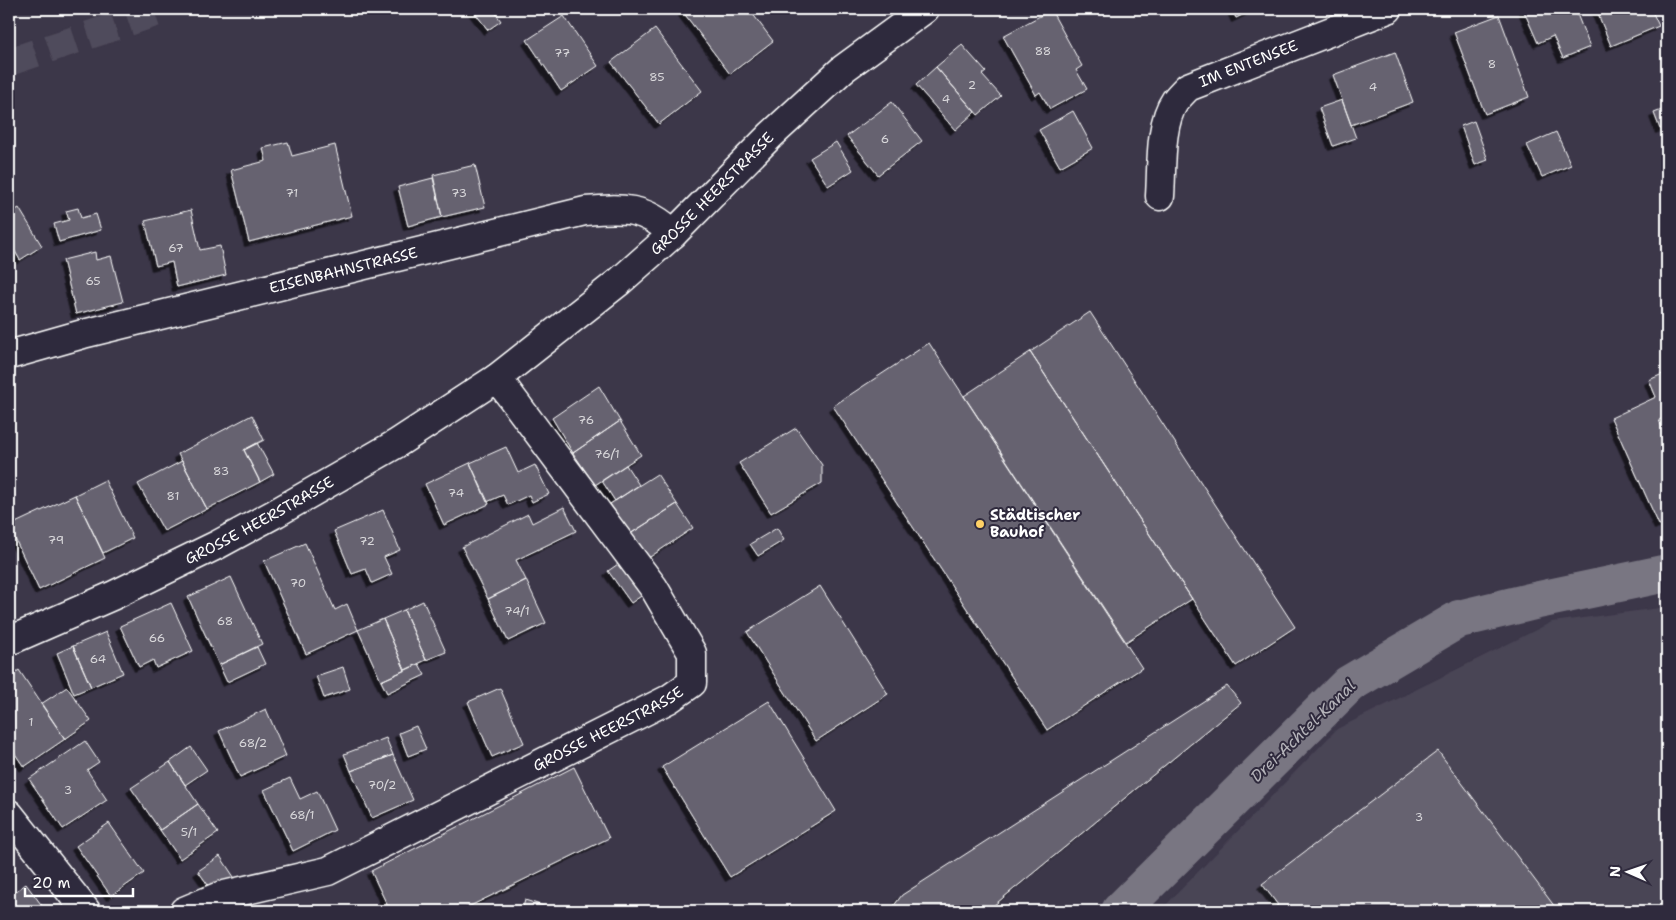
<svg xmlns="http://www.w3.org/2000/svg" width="1676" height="920" viewBox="0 0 1676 920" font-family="'Shantell Sans',sans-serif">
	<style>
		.built { fill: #494455 }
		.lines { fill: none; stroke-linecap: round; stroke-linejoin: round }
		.canal { stroke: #797682; stroke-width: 38 }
		.building { fill: #666270; stroke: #fff; filter: url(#shadow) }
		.major-tunnel { stroke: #504b5b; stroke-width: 28; stroke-dasharray: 28 14; stroke-linecap: butt }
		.minor-casing { stroke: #fff; stroke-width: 31 }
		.minor { stroke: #2f2a3d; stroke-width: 28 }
		.poi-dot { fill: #ffd166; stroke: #2f2a3d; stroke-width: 2 }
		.labels { text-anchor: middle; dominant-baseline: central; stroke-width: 4; stroke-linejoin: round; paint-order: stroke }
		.number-label { font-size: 12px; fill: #d9d8db }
		.street-label { font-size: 15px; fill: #fff; stroke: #2f2a3d }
		.poi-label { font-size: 15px; font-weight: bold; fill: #fff; stroke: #2f2a3d; text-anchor: start }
		.water-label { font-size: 16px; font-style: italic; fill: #b5b4ba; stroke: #2f2a3d }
	</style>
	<defs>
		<filter id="shadow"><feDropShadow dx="-4.5" dy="4.5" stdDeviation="0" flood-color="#0009"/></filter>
	</defs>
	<rect width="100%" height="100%" fill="#3c3749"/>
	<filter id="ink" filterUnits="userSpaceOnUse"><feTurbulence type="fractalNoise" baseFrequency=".02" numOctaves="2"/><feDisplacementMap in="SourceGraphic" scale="10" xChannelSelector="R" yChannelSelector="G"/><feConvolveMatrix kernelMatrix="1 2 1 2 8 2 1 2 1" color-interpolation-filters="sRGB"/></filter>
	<g filter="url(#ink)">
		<!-- built -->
		<path class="built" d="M1667 607V911H1160L1337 729 1552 622Z"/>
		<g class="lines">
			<!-- canal -->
			<path class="canal" d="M1120 911 1349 684 1459 619 1534 601 1667 573"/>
		</g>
		<!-- building -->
		<path class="building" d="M472 9H497L494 11 501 21 488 30Z
			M687 9H749L773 41 730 74 683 12Z
			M1232 9H1254L1236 18Z
			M1523 9H1575L1590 47 1563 58 1553 36 1538 43Z
			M1596 9H1651L1659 26 1611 46Z
			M1051 10 1082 66 1076 70 1087 89 1050 109 1040 92 1036 95 1003 36Z
			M1499 15 1529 97 1485 114 1454 32Z
			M564 16 598 66 561 91 527 40Z
			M655 29 702 91 659 124 611 62Z
			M962 45 986 72 982 75 1001 96 978 115 936 67Z
			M1395 52 1413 102 1351 125 1333 75Z
			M936 67 975 112 955 130 916 85Z
			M1342 100 1356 138 1333 146 1319 108Z
			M892 102 922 141 878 175 847 136Z
			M1667 108V126L1660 129 1654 113Z
			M1073 111 1093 148 1060 167 1039 130Z
			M1474 121 1488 160 1475 165 1461 126Z
			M1556 132 1571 165 1542 177 1527 145Z
			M288 142 292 156 335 145 352 216 249 242 231 170 266 161 263 148Z
			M836 142 853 170 828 186 810 158Z
			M475 165 485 207 442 217 433 175Z
			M433 178 442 217 408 226 398 187Z
			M19 208 42 246 20 260 9 241V214Z
			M78 208 81 218 96 214 101 230 59 242 54 224 69 220 66 211Z
			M191 210 200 250 220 246 226 275 177 287 172 262 156 266 145 221Z
			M95 252 96 260 111 256 123 302 76 314 63 260Z
			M1090 312 1295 627 1236 666 1030 352Z
			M929 343 1142 668 1047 730 833 406Z
			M1030 352 1192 599 1126 642 964 396Z
			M1667 372V416L1659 420 1667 439V521L1659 525 1611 418 1656 397 1649 380Z
			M599 386 620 421 573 453 552 418Z
			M252 415 264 440 244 450 260 482 207 509 178 454Z
			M620 421 641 455 595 485 573 453Z
			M796 428 822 465V483L771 513 739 463Z
			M257 443 274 474 260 482 244 450Z
			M506 447 518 473 535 465 549 494 532 502 529 495 508 505 503 495 487 502 470 463Z
			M182 461 207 509 164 531 138 484Z
			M470 463 489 504 444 525 425 484Z
			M626 465 639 485 615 501 602 481Z
			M657 474 677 504 630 534 610 504Z
			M105 480 133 538 103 553 75 495Z
			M75 495 105 558 39 590 9 526Z
			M677 504 693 528 647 559 630 534Z
			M564 507 576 531 516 560 526 580 488 599 462 547 528 514 532 523Z
			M383 510 400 550 384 557 392 574 372 583 366 569 352 574 334 531Z
			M777 528 784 540 758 556 750 544Z
			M305 543 335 610 347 604 358 630 306 654 264 561Z
			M621 562 644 594 631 603 608 571Z
			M231 577 262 644 219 665 188 597Z
			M526 580 546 623 508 641 488 599Z
			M820 586 888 694 816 741 747 632Z
			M423 601 446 652 426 660 404 610Z
			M171 603 193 651 156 668 153 660 139 667 120 626Z
			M404 610 426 660 405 670 383 619Z
			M383 619 405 670 381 681 358 630Z
			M106 632 123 673 91 687 73 646Z
			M73 646 91 687 74 694 57 653Z
			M257 647 265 664 227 682 219 665Z
			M419 664 425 675 387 693 381 681Z
			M343 667 350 689 324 698 316 676Z
			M19 670 65 739 24 767 9 745V677Z
			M1227 686 1241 703 987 911H890L902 895Z
			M67 687 91 721 65 739 41 704Z
			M500 688 524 743 492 757 468 702Z
			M769 701 836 811 730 877 662 767Z
			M266 709 286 756 240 777 219 731Z
			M416 726 426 749 408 756 399 733Z
			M386 738 393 755 351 771 344 754Z
			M85 741 99 762 87 770 107 800 63 829 29 779Z
			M191 747 207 770 185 785 170 762Z
			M1438 751 1558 911H1269L1278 905 1262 884Z
			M393 755 413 800 372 818 351 771Z
			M170 762 198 804 160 830 131 788Z
			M574 767 609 838 460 911H390L371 871Z
			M290 778 300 799 317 791 335 830 293 851 264 790Z
			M198 804 218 833 180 859 160 830Z
			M109 823 144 873 111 896 76 846Z
			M220 856 234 877 213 892 198 871Z
			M26 884 46 911H9V896Z
			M525 900 559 911H522Z"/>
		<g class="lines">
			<!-- major-tunnel -->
			<path class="major-tunnel" d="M9 62 167 9"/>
			<defs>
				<g id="minor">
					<path id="s1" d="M1160 196C1162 169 1159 124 1175 101 1179 96 1184 91 1188 87L1388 9"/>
					<path id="s2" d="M9 355 83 334 585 211C621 208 646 206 673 234"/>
					<path id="s3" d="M9 641 112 596 217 545 276 513 396 444 497 378 620 281 673 234 771 135 843 69 925 9"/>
					<path d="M9 814 86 911"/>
					<path id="s4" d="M184 911 220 896 328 871 669 699 692 683V653L654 588 497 378"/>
				</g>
			</defs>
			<!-- minor casing -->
			<use href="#minor" class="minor-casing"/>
			<!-- minor -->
			<use href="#minor" class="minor"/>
		</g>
	</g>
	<!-- markers -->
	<circle class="poi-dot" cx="980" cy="524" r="5"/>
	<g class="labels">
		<!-- number labels -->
		<g class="number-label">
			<text x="1043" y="51">88</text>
			<text x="562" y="53">77</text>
			<text x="1492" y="64">8</text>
			<text x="657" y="77">85</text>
			<text x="972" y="85">2</text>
			<text x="1373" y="87">4</text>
			<text x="946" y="99">4</text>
			<text x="885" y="139">6</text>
			<text x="292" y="193">71</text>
			<text x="459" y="193">73</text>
			<text x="176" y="248">67</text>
			<text x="93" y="281">65</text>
			<text x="586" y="420">76</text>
			<text x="607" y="454">76/1</text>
			<text x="221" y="471">83</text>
			<text x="456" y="493">74</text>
			<text x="173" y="496">81</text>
			<text x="56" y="540">79</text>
			<text x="367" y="541">72</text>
			<text x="298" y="583">70</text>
			<text x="517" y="611">74/1</text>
			<text x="225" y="621">68</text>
			<text x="157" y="638">66</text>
			<text x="98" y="659">64</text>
			<text x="31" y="722">1</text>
			<text x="253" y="743">68/2</text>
			<text x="382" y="785">70/2</text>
			<text x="68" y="790">3</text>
			<text x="302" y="815">68/1</text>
			<text x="1419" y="817">3</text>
			<text x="189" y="832">5/1</text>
		</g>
		<!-- street labels -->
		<g class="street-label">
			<text stroke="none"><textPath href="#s1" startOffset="181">IM ENTENSEE</textPath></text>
			<text stroke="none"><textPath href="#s3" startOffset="839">GROSSE HEERSTRASSE</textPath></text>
			<text stroke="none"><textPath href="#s2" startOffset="345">EISENBAHNSTRASSE</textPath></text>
			<text stroke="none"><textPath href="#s3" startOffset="278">GROSSE HEERSTRASSE</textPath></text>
			<text stroke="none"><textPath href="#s4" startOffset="464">GROSSE HEERSTRASSE</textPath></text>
		</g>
		<!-- poi labels -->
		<g class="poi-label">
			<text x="990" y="515">Städtischer<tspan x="990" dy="17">Bauhof</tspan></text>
		</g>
		<!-- water labels -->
		<g class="water-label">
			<text transform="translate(1303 731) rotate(-44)">Drei-Achtel-Kanal</text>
		</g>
	</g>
	<!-- margin -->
	<rect width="1676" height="920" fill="none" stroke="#2f2a3d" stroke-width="30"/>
	<rect x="15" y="15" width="1646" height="890" fill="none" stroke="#fff" stroke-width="2" filter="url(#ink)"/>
	<!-- north arrow -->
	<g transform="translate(1628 872) rotate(272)" stroke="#2f2a3d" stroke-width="4" paint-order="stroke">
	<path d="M0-4L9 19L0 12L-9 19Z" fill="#ffffff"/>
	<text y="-8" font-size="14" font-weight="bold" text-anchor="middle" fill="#ffffff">N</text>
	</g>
	<!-- scale -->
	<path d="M25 888v8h108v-8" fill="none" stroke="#ffffff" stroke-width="2.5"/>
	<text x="32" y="888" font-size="15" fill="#ffffff" stroke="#2f2a3d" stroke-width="4" paint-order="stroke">20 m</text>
</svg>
